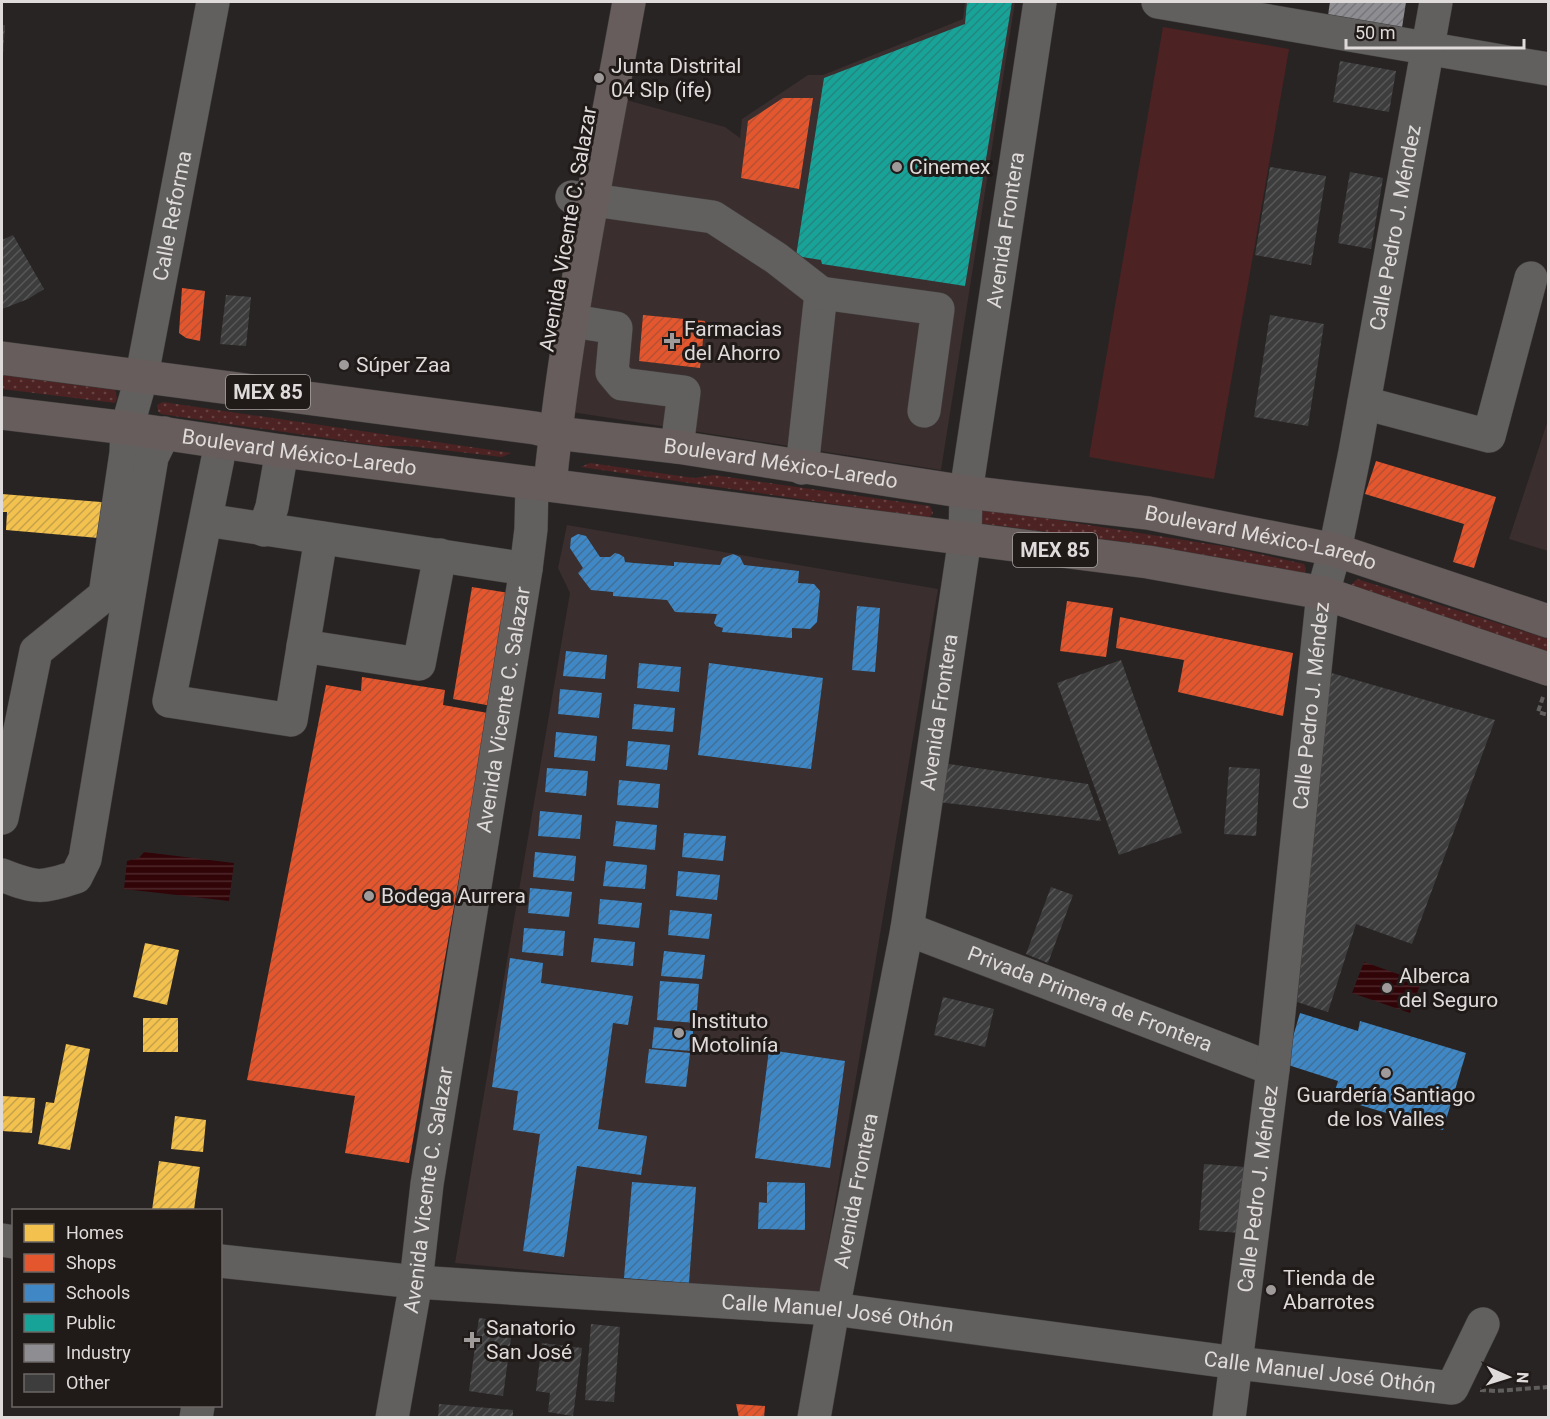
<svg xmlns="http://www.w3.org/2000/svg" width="1550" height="1419" viewBox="0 0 1550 1419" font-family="Roboto,sans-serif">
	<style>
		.built { fill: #3a2e2e }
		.grass { fill: #4d2222 }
		.garden { fill: url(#garden-dots) }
		.water { fill: url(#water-rules) }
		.homes { fill: url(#homes-hatch) }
		.shops { fill: url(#shops-hatch) }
		.schools { fill: url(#schools-hatch) }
		.public { fill: url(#public-hatch) }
		.industry { fill: url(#industry-hatch) }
		.building { fill: url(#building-hatch) }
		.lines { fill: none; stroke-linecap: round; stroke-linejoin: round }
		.minor-casing { stroke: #423f3f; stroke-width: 34 }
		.major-casing { stroke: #423f3f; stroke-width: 34 }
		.path { stroke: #605d5d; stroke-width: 4; stroke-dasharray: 6 3; stroke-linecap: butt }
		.minor { stroke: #625f5f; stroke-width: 33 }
		.major { stroke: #675d5c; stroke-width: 33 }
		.poi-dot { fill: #9f9b9a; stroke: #201a19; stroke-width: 2 }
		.labels { text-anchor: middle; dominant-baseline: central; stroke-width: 6; stroke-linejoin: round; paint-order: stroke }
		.shield { fill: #201a19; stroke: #a6a1a0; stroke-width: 1.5 }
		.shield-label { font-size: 20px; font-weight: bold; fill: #dfdbda }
		.poi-label { font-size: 21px; fill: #dfdbda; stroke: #201a19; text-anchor: start }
		.street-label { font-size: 21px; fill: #dfdbda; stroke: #201a19 }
	</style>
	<defs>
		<pattern id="garden-dots" width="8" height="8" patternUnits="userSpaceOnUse" patternTransform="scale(1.5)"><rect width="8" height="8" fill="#4d2222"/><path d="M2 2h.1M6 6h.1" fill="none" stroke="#664242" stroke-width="1.8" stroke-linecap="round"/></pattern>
		<pattern id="water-rules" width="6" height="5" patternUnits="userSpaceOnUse" patternTransform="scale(1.5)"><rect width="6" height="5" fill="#310408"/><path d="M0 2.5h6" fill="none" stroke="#4e282b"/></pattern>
		<pattern id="homes-hatch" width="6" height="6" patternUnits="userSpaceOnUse" patternTransform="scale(1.5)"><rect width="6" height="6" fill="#f2c14e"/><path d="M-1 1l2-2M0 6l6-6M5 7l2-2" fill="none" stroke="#c6a14b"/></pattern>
		<pattern id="shops-hatch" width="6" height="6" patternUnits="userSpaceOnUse" patternTransform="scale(1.5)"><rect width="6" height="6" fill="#e4572e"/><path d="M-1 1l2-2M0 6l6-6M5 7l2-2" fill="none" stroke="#b45134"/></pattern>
		<pattern id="schools-hatch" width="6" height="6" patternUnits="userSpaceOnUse" patternTransform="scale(1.5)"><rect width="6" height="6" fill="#3f88c5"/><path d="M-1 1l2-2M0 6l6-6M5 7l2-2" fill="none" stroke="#407097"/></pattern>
		<pattern id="public-hatch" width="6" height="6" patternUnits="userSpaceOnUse" patternTransform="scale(1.5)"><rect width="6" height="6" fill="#17a398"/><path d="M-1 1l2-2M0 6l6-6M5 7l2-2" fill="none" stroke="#24867e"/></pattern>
		<pattern id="industry-hatch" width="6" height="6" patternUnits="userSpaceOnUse" patternTransform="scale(1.5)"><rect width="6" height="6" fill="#8d8d92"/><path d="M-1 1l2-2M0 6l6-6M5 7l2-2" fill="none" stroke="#77767a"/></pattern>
		<pattern id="building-hatch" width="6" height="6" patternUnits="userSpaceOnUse" patternTransform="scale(1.5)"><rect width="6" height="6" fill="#3e3d3e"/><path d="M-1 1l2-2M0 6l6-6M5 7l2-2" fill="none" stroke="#595859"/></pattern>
	</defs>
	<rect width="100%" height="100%" fill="#292424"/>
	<!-- built -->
	<path class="built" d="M965 2H1015L941 470 572 412 626 100 725 127 740 138 742 119 808 75H823L963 19Z
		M1548 420V551L1509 539Z
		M567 525 938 589 819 1298 455 1263 570 593 558 568Z"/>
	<!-- grass -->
	<path class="grass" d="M1163 27 1289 49 1214 479 1089 457Z"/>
	<!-- garden -->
	<path class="garden" d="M2 375 115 390 117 398 115 403 2 389Z
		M163 402 511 453 502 457 409 446H380L161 414 158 411 157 405Z
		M590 463 694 478 714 475 930 506 933 513 929 518 581 467Z
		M981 508 1228 547 1304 564 1306 569 1304 574 1124 542 978 523Z
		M1357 579 1548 639V653L1353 590 1351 585Z"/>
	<!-- water -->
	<path class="water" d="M144 852 234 863 229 901 124 889 127 861 139 858Z
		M1364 962 1421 982 1410 1013 1352 993Z"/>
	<!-- homes -->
	<path class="homes" d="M2 494 113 503 110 539 6 530 7 512H2Z
		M145 943 179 950 167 1005 133 997Z
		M143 1018H178V1052H143Z
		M66 1044 90 1049 70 1150 38 1144 46 1102 54 1103Z
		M2 1096 35 1098 32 1133 2 1131Z
		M175 1116 206 1120 203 1152 171 1149Z
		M159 1161 200 1167 194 1210H152Z"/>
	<!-- shops -->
	<path class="shops" d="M783 98H813L799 189 741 178 748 121Z
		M182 288 205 291 200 341 186 338 179 333Z
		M643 315 705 321 700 368 639 361Z
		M1376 461 1496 497 1474 568 1453 562 1464 524 1365 494Z
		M472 587 509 593 492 706 453 699Z
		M1067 601 1113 608 1106 657 1060 651Z
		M1120 617 1293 653 1283 716 1178 692 1184 660 1116 648Z
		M362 677 445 690 443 705 488 713 409 1163 345 1153 355 1096 247 1080 326 685 361 691Z
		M736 1404 765 1406 764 1418H739Z"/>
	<!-- schools -->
	<path class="schools" d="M578 534 586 536 600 557H610L615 553 619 554 624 557 625 562 634 563 674 566V562L720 565 723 558 733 554 740 557 744 565 799 571 798 583 814 584 820 591 817 622 810 629 792 628V638L722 632 723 628 716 626 714 623 717 614 675 612 667 600 613 596V592L591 590 578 573 583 568 570 548 571 538Z
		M857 606 880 608 875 672 852 670Z
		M566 651 607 655 605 679 563 676Z
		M639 663 681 667 679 692 637 688Z
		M709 663 823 678 811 769 698 755Z
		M560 689 602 693 599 718 558 714Z
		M634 704 675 708 673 732 632 729Z
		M556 732 597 736 595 761 554 757Z
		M628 741 670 745 667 770 626 766Z
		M547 768 588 771 586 796 545 792Z
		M619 780 660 784 658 808 617 805Z
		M540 811 582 815 580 839 538 836Z
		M616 821 657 825 655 850 613 846Z
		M684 833 726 836 723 861 682 857Z
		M535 852 576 856 574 881 533 877Z
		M606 861 647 865 645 889 603 886Z
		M678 871 720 875 717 900 676 896Z
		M530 888 572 892 569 917 528 913Z
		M600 899 642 903 639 928 598 924Z
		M670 910 712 914 709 939 668 935Z
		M524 928 565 931 563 956 522 952Z
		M594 938 635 942 633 966 591 962Z
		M664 951 705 955 702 979 661 976Z
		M510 958 543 963 541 983 633 996 628 1025 613 1023 598 1129 647 1136 641 1175 577 1166 564 1257 523 1251 540 1134 513 1130 518 1091 492 1087Z
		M660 981 699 984 696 1023 657 1020Z
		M1300 1013 1358 1031 1360 1021 1466 1053 1443 1130 1333 1097 1338 1081 1285 1064Z
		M654 1027 693 1031 692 1051 652 1048Z
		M649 1049 690 1053 686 1087 645 1083Z
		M769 1050 845 1061 830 1168 755 1158Z
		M632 1182 696 1187 689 1283 624 1278Z
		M767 1182 805 1183V1230L758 1229 759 1202 767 1203Z"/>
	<!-- public -->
	<path class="public" d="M967 2H1012L965 286 822 264 821 260 796 256 824 78 965 24Z"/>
	<!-- industry -->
	<path class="industry" d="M1330 2H1406L1401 34 1327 22Z"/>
	<!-- building -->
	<path class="building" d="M2 25H5L3 55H2Z
		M1340 61 1396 71 1389 112 1333 102Z
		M1270 167 1326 176 1311 265 1255 255Z
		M1350 172 1383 178 1371 249 1338 243Z
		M13 235 44 289 28 299 2 309V240Z
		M226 295 251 297 246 346 220 344Z
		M1270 315 1324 324 1308 426 1254 417Z
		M1121 660 1182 833 1119 855 1057 683Z
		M1328 672 1495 720 1412 944 1356 924 1328 1012 1297 1002Z
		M942 763 1088 784 1101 821 938 802Z
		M1229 767 1260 769 1256 836 1224 834Z
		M1051 887 1073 895 1048 963 1026 954Z
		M943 997 994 1009 985 1047 934 1035Z
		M1204 1164 1245 1167 1241 1233 1199 1230Z
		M479 1318 513 1323 503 1396 469 1391Z
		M591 1324 620 1327 614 1402 585 1400Z
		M542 1343 582 1348 573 1416 548 1412 550 1393 536 1391Z
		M439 1404 513 1410V1418H438Z"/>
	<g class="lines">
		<defs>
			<g id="minor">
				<path d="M1158 2 1548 69"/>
				<path d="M572 197 713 217 776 258 821 293 802 468"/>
				<path d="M821 293 938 309 924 411"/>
				<path d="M573 321 616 328 612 372 622 384 684 392 677 447"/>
				<path d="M1364 403 1489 436 1531 278"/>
				<path d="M221 443 169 701 291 720 321 538"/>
				<path d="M206 520 526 569"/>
				<path d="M264 530 272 507 282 451"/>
				<path d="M303 646 419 664 440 555"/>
				<path id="s1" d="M2 818 36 651 105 595 126 453 127 428 142 375 213 2"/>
				<path d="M2 875C37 889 41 888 76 877L85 859 152 457 164 433"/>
				<path id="s2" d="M907 929 1273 1069"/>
				<path d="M2 1240 14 1242"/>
				<path id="s3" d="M220 1261 416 1282 833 1309 1237 1363 1452 1388 1483 1324"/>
				<path d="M196 1418 198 1406"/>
				<path id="s4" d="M392 1418 416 1282 427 1184 526 569 531 529 532 483"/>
				<path id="s5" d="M814 1418 833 1309 907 929 965 538 966 492 1040 2"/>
				<path id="s6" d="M1229 1418 1273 1069 1323 593 1335 550 1355 452 1436 2"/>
			</g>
			<g id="major">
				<path id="s7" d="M2 358 535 428 556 433 677 447 966 492 1148 513 1335 550 1548 621"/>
				<path id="s8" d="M2 413 127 428 282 451 1148 562 1323 593 1548 669"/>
				<path d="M550 485C566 323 600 162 629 2"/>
			</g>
		</defs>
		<!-- minor casing -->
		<use href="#minor" class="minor-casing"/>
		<!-- major casing -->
		<use href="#major" class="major-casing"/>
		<!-- path -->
		<path class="path" d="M1543 697 1538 712 1548 715
			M1480 1390 1496 1391 1548 1387"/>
		<!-- minor -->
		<use href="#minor" class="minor"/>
		<!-- major -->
		<use href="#major" class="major"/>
	</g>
	<!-- markers -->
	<g class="poi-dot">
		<circle cx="599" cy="78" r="6"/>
		<circle cx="897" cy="167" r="6"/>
		<path d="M669 332h6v6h6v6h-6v6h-6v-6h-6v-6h6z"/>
		<circle cx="344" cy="365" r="6"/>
		<circle cx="369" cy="896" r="6"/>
		<circle cx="1387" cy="988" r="6"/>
		<circle cx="679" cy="1033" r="6"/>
		<circle cx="1386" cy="1073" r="6"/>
		<circle cx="1271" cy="1290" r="6"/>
		<path d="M469 1331h6v6h6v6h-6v6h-6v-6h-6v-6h6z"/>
	</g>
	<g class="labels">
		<!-- shield labels -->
		<g class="shield">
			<rect x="226" y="375" width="84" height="34" rx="4.5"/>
			<rect x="1013" y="533" width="84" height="34" rx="4.5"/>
		</g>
		<g class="shield-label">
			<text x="268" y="392">MEX 85</text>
			<text x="1055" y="550">MEX 85</text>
		</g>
		<!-- poi labels -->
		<g class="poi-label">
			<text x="611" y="66">Junta Distrital<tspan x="611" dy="24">04 Slp (ife)</tspan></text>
			<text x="909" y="167">Cinemex</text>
			<text x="684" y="329">Farmacias<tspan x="684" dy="24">del Ahorro</tspan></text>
			<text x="356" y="365">Súper Zaa</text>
			<text x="381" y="896">Bodega Aurrera</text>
			<text x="1399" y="976">Alberca<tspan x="1399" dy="24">del Seguro</tspan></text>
			<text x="691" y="1021">Instituto<tspan x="691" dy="24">Motolinía</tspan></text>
			<text x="1386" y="1095" text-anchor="middle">Guardería Santiago<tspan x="1386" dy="24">de los Valles</tspan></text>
			<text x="1283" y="1278">Tienda de<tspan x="1283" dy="24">Abarrotes</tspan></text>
			<text x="486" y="1328">Sanatorio<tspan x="486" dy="24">San José</tspan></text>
		</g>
		<!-- street labels -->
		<g class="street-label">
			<text stroke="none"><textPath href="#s1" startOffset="645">Calle Reforma</textPath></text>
			<text stroke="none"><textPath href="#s6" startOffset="1203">Calle Pedro J. Méndez</textPath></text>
			<text transform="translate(568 229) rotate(-80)">Avenida Vicente C. Salazar</text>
			<text stroke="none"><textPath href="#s5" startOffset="1204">Avenida Frontera</textPath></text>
			<text stroke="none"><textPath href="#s8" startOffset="300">Boulevard México-Laredo</textPath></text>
			<text stroke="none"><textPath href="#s7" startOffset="786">Boulevard México-Laredo</textPath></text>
			<text stroke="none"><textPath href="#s7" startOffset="1272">Boulevard México-Laredo</textPath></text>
			<text stroke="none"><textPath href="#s6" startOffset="717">Calle Pedro J. Méndez</textPath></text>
			<text stroke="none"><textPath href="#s4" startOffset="717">Avenida Vicente C. Salazar</textPath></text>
			<text stroke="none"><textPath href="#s5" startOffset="717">Avenida Frontera</textPath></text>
			<text stroke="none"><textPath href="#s2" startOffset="196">Privada Primera de Frontera</textPath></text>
			<text stroke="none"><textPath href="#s6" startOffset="231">Calle Pedro J. Méndez</textPath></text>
			<text stroke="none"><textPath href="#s4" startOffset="231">Avenida Vicente C. Salazar</textPath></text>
			<text stroke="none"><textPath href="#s5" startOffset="231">Avenida Frontera</textPath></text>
			<text stroke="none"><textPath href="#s3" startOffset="620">Calle Manuel José Othón</textPath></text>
			<text stroke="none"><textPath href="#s3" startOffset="1106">Calle Manuel José Othón</textPath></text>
		</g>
	</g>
	<!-- border -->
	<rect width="1550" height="1419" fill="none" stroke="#dfdbda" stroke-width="6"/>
	<!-- legend -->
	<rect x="12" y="1209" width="210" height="198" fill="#201a19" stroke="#6c6766" stroke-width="1.5"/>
	<rect x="24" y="1224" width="30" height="18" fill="#f2c14e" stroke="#6c6766" stroke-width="1.5"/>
	<text x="66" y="1239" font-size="18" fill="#dfdbda">Homes</text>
	<rect x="24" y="1254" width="30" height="18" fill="#e4572e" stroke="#6c6766" stroke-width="1.5"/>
	<text x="66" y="1269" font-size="18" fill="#dfdbda">Shops</text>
	<rect x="24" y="1284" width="30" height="18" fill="#3f88c5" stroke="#6c6766" stroke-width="1.5"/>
	<text x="66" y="1299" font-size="18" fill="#dfdbda">Schools</text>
	<rect x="24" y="1314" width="30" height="18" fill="#17a398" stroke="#6c6766" stroke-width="1.5"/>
	<text x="66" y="1329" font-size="18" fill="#dfdbda">Public</text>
	<rect x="24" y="1344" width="30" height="18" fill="#8d8d92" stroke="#6c6766" stroke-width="1.5"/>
	<text x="66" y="1359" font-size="18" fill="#dfdbda">Industry</text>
	<rect x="24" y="1374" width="30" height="18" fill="#3e3d3e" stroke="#6c6766" stroke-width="1.5"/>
	<text x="66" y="1389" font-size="18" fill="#dfdbda">Other</text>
	<!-- north arrow -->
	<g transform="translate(1508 1377) rotate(93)" stroke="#201a19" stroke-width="4.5" paint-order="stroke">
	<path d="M0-4.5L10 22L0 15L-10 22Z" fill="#dfdbda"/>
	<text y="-9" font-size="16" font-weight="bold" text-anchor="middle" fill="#dfdbda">N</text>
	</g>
	<!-- scale -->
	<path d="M1346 39v9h178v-9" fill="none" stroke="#dfdbda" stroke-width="3"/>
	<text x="1355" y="39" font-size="18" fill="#dfdbda" stroke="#201a19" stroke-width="4.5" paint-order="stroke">50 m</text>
</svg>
